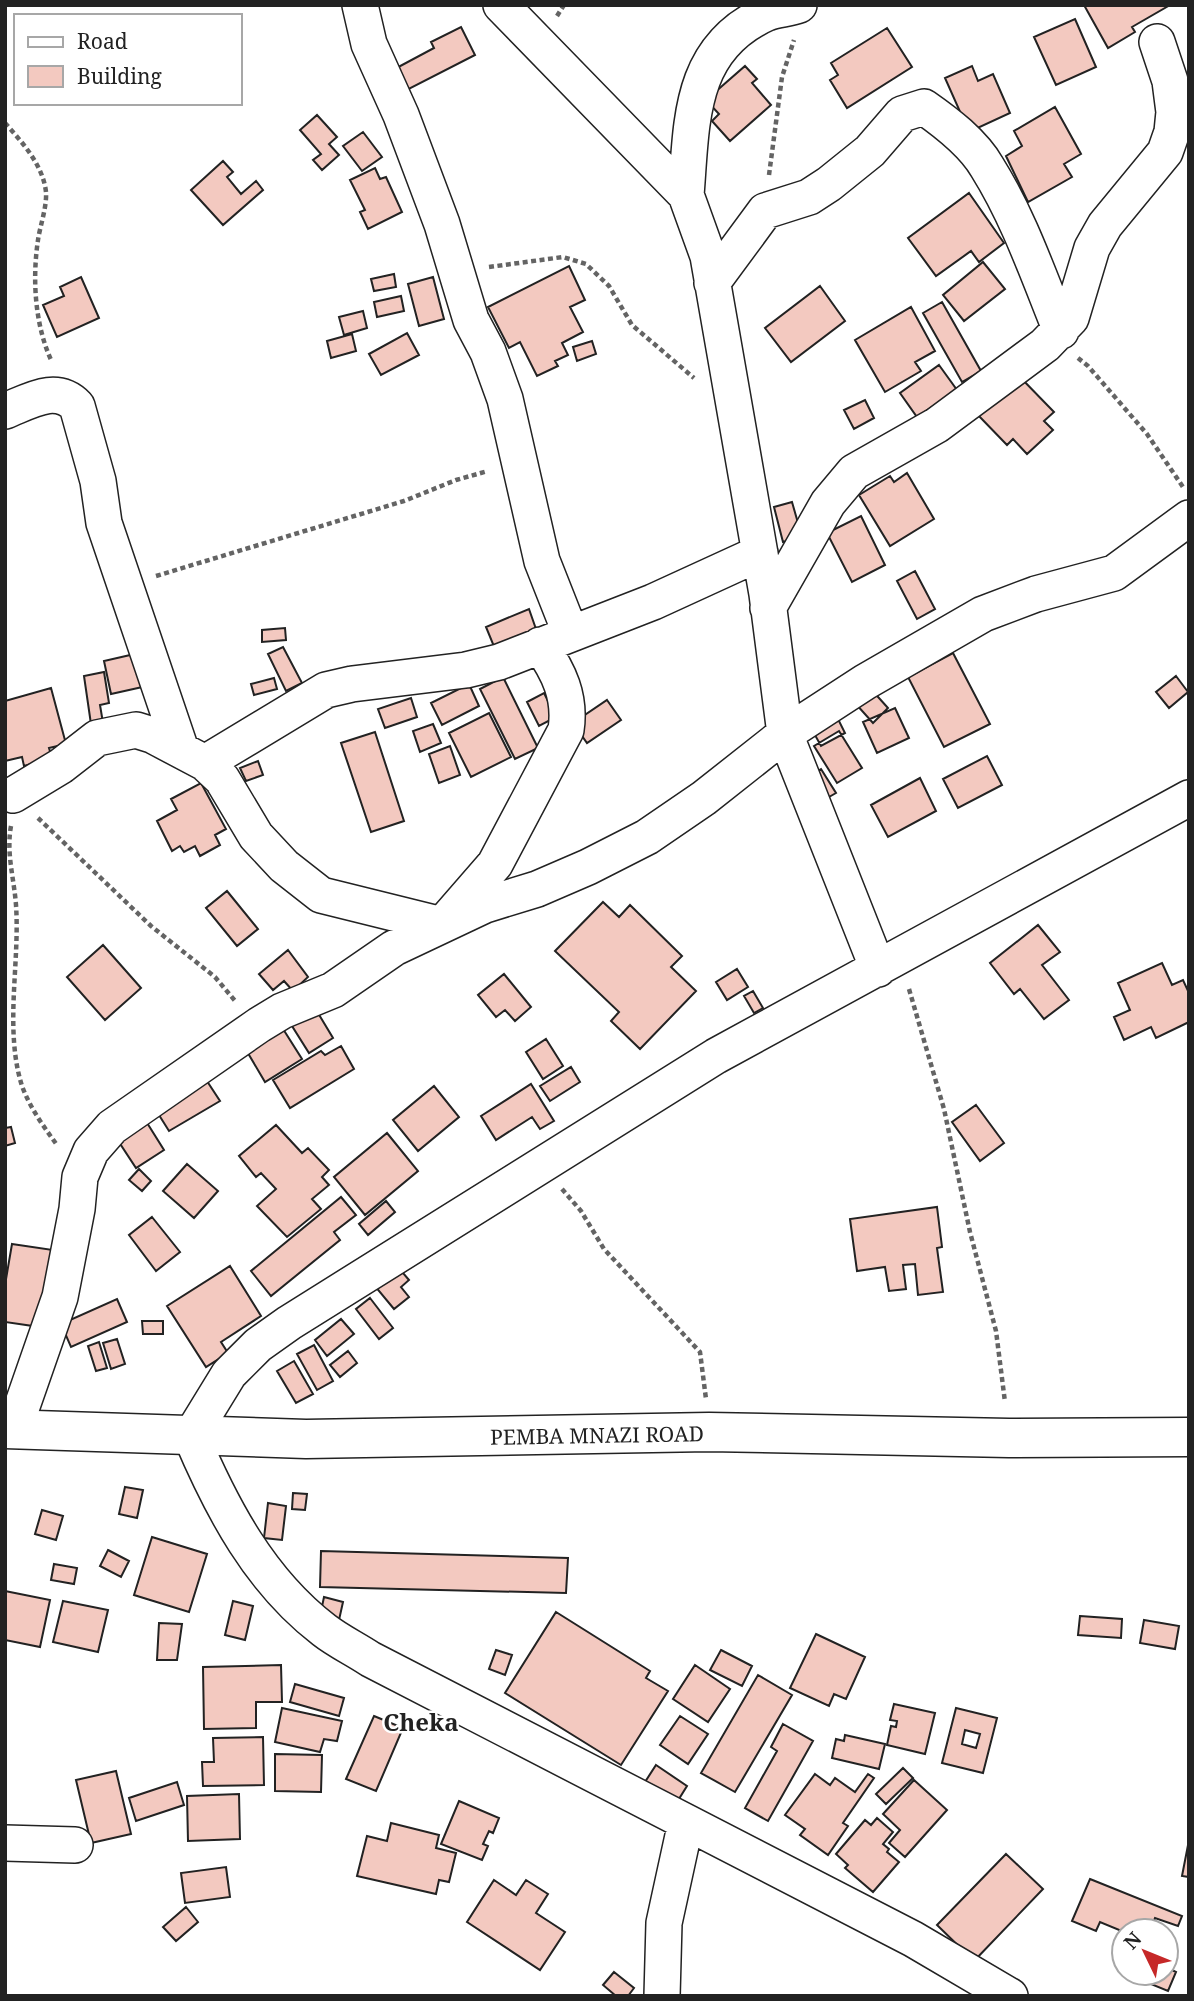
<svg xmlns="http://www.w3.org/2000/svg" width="1194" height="2001" viewBox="0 0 1194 2001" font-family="'Noto Serif',serif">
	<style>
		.building { fill: #f3c9c0; stroke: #222; stroke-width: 2; fill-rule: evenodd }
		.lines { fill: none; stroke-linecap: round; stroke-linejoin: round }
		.minor-casing { stroke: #222; stroke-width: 38 }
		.major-casing { stroke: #222; stroke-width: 41 }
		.path { stroke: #646464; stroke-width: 4.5; stroke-dasharray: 5 3.5; stroke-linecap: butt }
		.minor { stroke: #fff; stroke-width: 35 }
		.major { stroke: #fff; stroke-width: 38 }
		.labels { text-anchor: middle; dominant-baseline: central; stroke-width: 5; stroke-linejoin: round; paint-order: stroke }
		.street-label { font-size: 21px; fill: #222; stroke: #fff }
		.quarter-label { font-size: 24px; font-weight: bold; fill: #222; stroke: #fff }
	</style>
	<rect width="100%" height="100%" fill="#fff"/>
	<!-- building -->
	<path class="building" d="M1084 5H1170L1132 27 1135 32 1108 48Z
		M1075 19 1096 67 1056 85 1034 37Z
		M461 27 475 55 399 94 389 72 434 48 431 42Z
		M887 28 912 67 847 108 830 80 838 75 831 63Z
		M745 66 757 79 752 83 771 105 730 141 712 121 719 114 706 100Z
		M972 66 978 81 993 74 1010 113 969 132 945 78Z
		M1055 107 1081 154 1064 164 1072 177 1028 202 1006 156 1022 146 1014 131Z
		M317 115 337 137 329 144 339 155 322 170 313 160 321 154 300 130Z
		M363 132 382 157 362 171 343 146Z
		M223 161 233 172 227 177 241 194 256 181 263 190 223 225 191 190Z
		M375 168 380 179 386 177 402 212 368 229 360 212 365 210 350 180Z
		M969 193 1004 243 979 262 971 251 936 276 908 238Z
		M983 262 1005 289 964 321 943 295Z
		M569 266 585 300 570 307 583 332 562 343 568 355 555 361 558 366 537 376 520 342 509 348 488 307Z
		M394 274 396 287 374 291 371 279Z
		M81 277 99 318 57 337 43 305 64 296 60 287Z
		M433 277 444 319 419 326 408 284Z
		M820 286 845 321 791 362 765 328Z
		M401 296 404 311 377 317 374 302Z
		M942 302 981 371 962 382 923 313Z
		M911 307 935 351 915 362 921 371 885 392 855 340Z
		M363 311 367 328 344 335 339 317Z
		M407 333 419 355 381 375 369 354Z
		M352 334 356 351 331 358 327 341Z
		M592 341 596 354 577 361 573 347Z
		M939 365 957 390 917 417 900 393Z
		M1018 375 1054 412 1044 421 1053 430 1027 454 1013 439 1007 445 977 414Z
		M865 400 874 418 854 429 844 410Z
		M907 473 934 519 890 546 859 495 890 476 894 482Z
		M792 502 802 537 783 542 774 507Z
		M861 516 885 565 852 582 827 533Z
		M915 571 935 609 917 619 897 581Z
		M529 609 537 632 495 649 486 627Z
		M285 628 286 640 262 642V630Z
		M283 647 302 683 286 691 268 654Z
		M139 653 147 686 111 694 104 661Z
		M953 653 990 724 944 747 908 677Z
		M104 672 109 703 100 705 104 729 92 731 84 676Z
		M1176 676 1188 692 1169 708 1156 692Z
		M503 677 538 748 515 759 480 689Z
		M274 678 277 689 254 695 251 684Z
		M469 684 479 706 442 725 431 703Z
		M51 688 66 744 49 748 52 758 24 766 22 757 5 761V701Z
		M870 688 888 708 873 723 855 703Z
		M544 693 556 717 539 726 527 702Z
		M411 698 417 717 385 728 378 709Z
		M607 700 621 720 587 743 573 723Z
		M895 708 909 738 877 753 863 722Z
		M489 713 511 757 471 777 449 733Z
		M835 713 845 733 821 746 810 726Z
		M433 724 441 743 420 752 413 731Z
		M839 731 862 768 837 783 814 746Z
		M375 732 404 821 371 832 341 743Z
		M450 746 460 775 439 783 429 754Z
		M987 756 1002 785 958 808 943 779Z
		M258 761 263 775 246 781 240 768Z
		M821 769 836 793 822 801 808 777Z
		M920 778 936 811 888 837 871 805Z
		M201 783 226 829 215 835 220 845 200 856 195 846 184 852 180 846 172 851 157 821 177 810 171 799Z
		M227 891 258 929 237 946 206 908Z
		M603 902 619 917 630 905 682 956 671 967 696 991 640 1049 611 1021 619 1012 555 951Z
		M1038 925 1060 952 1042 965 1069 1000 1044 1019 1020 989 1014 994 990 963Z
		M103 945 141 988 105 1020 67 977Z
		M288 950 308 977 293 991 284 981 273 990 259 974Z
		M1162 963 1172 985 1183 980 1189 993V1022L1156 1038 1151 1027 1124 1040 1114 1017 1130 1010 1118 983Z
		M737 969 748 987 727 1000 716 982Z
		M504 974 531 1007 515 1021 505 1010 496 1017 478 995Z
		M753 991 763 1008 754 1013 744 996Z
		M312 1003 333 1038 309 1053 287 1018Z
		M278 1021 302 1059 265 1082 242 1043Z
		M546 1039 563 1066 543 1079 526 1052Z
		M341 1046 354 1069 290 1108 273 1080 321 1051 325 1055Z
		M571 1067 580 1082 550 1101 540 1086Z
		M203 1075 220 1101 169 1131 154 1107Z
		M531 1084 554 1121 540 1129 532 1117 496 1140 481 1116Z
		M434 1086 459 1117 418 1151 393 1120Z
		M976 1105 1004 1143 980 1161 952 1122Z
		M144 1118 164 1150 136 1168 115 1136Z
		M276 1125 302 1153 308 1148 329 1170 322 1177 329 1185 312 1199 321 1209 287 1237 257 1206 276 1189 261 1173 256 1177 239 1156Z
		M11 1127 15 1143 5 1146V1128Z
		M387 1133 418 1171 365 1215 334 1177Z
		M187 1164 218 1191 194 1218 163 1191Z
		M139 1169 151 1181 142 1191 129 1180Z
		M341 1197 356 1215 334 1232 340 1240 271 1296 251 1271Z
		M386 1201 395 1212 368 1235 359 1224Z
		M937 1207 942 1247 937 1248 943 1292 918 1295 915 1264 903 1265 906 1289 889 1291 885 1267 857 1271 850 1219Z
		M152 1217 180 1252 156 1271 129 1235Z
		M12 1244 53 1250 40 1327 5 1322V1285Z
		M230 1266 261 1316 221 1342 228 1353 206 1367 167 1306Z
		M397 1266 409 1280 401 1287 409 1297 394 1309 374 1285Z
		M370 1298 393 1328 379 1339 356 1309Z
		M117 1299 127 1322 71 1347 61 1324Z
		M341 1319 354 1334 327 1356 315 1340Z
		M142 1321H163V1334H143Z
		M117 1339 125 1364 111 1369 103 1343Z
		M99 1342 107 1368 96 1371 88 1346Z
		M314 1345 333 1381 317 1390 297 1354Z
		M348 1351 357 1363 340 1377 330 1365Z
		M294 1361 313 1394 296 1403 277 1371Z
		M125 1487 143 1490 137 1518 119 1514Z
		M293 1493 307 1494 305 1510 292 1509Z
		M268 1503 286 1506 282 1540 264 1538Z
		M42 1510 63 1516 56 1540 35 1534Z
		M152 1537 207 1554 189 1612 134 1595Z
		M108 1550 129 1561 121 1577 100 1566Z
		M321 1551 568 1558 566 1593 320 1587Z
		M54 1564 77 1568 74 1584 51 1580Z
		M5 1591 50 1600 40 1647 5 1640Z
		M324 1597 343 1602 339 1620 320 1616Z
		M63 1601 108 1610 98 1652 53 1642Z
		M233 1601 253 1606 245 1640 225 1635Z
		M556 1612 650 1671 646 1678 668 1691 621 1765 505 1693Z
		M1080 1616 1122 1619 1121 1638 1078 1635Z
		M1144 1620 1179 1626 1175 1649 1140 1643Z
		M159 1623 182 1624 177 1660H157Z
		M816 1634 865 1657 846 1699 834 1694 829 1706 790 1688Z
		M496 1650 512 1655 505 1675 489 1669Z
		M721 1650 752 1666 742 1686 710 1670Z
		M281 1665 282 1702H256V1728L204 1729 203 1667Z
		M695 1665 730 1689 708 1722 673 1699Z
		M758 1675 792 1695 735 1792 701 1773Z
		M295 1684 344 1698 339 1716 290 1702Z
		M894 1704 935 1713 925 1754 887 1745 891 1726 896 1727 897 1721 890 1720Z
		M282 1708 342 1721 337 1741 324 1739 320 1752 275 1742Z
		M956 1708 997 1718 983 1773 942 1763ZM965 1730 980 1734 976 1748 962 1744Z
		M374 1716 403 1728 376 1791 346 1779Z
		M680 1716 708 1734 688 1764 660 1745Z
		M783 1724 813 1741 768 1821 745 1808 777 1751 771 1747Z
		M845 1735 885 1744 879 1769 832 1758 836 1739 844 1741Z
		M263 1737 264 1785 203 1786 202 1762H214L213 1738Z
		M275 1754 322 1755 321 1792 275 1791Z
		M656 1765 687 1786 677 1802 645 1782Z
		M903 1768 913 1778 886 1804 876 1794Z
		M116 1771 131 1834 91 1843 76 1780Z
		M815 1774 830 1785 835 1778 855 1792 868 1774 874 1778 843 1823 848 1826 828 1855 800 1835 805 1829 785 1815Z
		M914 1780 947 1810 905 1857 889 1843 900 1830 883 1814Z
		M177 1782 184 1805 136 1821 129 1798Z
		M239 1794 240 1839 188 1841 187 1796Z
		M459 1801 499 1818 493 1833 489 1831 483 1844 488 1846 482 1860 441 1844Z
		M877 1818 893 1832 883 1844 889 1849 887 1852 899 1862 873 1892 845 1868 848 1865 836 1854 865 1820 871 1825Z
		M391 1823 439 1835 436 1848 456 1853 449 1882 439 1880 436 1894 357 1876 367 1836 387 1841Z
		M1189 1840V1877L1182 1876Z
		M1006 1854 1043 1889 974 1961 937 1925Z
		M226 1867 230 1897 185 1903 181 1873Z
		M1090 1879 1182 1916 1178 1926 1155 1918 1150 1931 1124 1932 1100 1922 1096 1931 1072 1921Z
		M494 1880 516 1895 526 1880 548 1894 536 1913 565 1932 540 1970 467 1922Z
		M186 1907 198 1922 176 1941 163 1927Z
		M1166 1967 1176 1972 1168 1991 1141 1980 1143 1973H1166Z
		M614 1972 634 1988 628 1996H616L603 1985Z"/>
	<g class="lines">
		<defs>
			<path id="minor" d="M360 5 369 44 401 115 442 224 471 320 488 352 505 399 542 561 570 632
				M501 5 686 195 708 256 767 594 785 734 878 969
				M686 195C692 122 688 48 767 13 777 9 789 9 799 5
				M712 283 765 211 809 197 829 184 870 151 902 114 924 107C947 123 973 143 987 167 1019 218 1039 277 1061 331
				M5 411C30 401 56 384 77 406L98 481 104 523 180 747
				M768 608 828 503 854 472 937 425 1045 345 1071 318 1092 248 1105 225 1165 152 1172 132 1174 112 1170 81 1157 42
				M205 763 326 690 352 684 466 670 499 662 653 602 760 553
				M13 795 61 766 97 738 136 730 152 735 205 763 222 779 256 836 284 866 321 895 442 925 495 864 566 730C571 697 559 672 540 645
				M14 1429 60 1297 77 1209 80 1177 91 1151 112 1127 259 1025 282 1011 333 990 394 948 485 905 537 889 588 867 647 837 704 798 785 734 865 682 983 614 1036 594 1114 573 1189 518
				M5 1843 75 1845
				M662 1996 664 1923 686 1822
				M1010 1996 913 1939 370 1659C355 1649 338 1641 324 1630 260 1581 222 1509 191 1436L229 1374 258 1345 289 1323 716 1056 1189 798"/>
			<path id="major" d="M5 1429 306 1439 709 1432 1009 1438 1189 1437"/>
		</defs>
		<!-- minor casing -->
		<use href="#minor" class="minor-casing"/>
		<!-- major casing -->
		<use href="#major" class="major-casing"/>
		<!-- path -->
		<path class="path" d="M557 16 564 5
			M5 123C22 142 43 165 46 192 47 207 40 226 38 240 32 280 35 326 52 362
			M769 175 782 77 794 40
			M489 267 563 257 586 264 609 286 632 325 694 378
			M1078 358 1088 366 1147 434 1183 487
			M156 576 404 501 456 480 488 471
			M38 818 151 926 215 977 236 1002
			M11 826C6 853 14 878 16 905 20 964 4 1029 22 1086 30 1108 44 1127 57 1145
			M909 989 944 1109 970 1232 996 1331 1005 1402
			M562 1189 581 1211 604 1249 700 1352 706 1399"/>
		<!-- minor -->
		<use href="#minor" class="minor"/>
		<!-- major -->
		<use href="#major" class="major"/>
	</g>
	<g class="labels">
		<!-- street labels -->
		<g class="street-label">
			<text transform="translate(597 1435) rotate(-1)">PEMBA MNAZI ROAD</text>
		</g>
		<!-- quarter labels -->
		<g class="quarter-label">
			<text x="421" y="1721">Cheka</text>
		</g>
	</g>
	<!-- border -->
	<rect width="1194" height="2001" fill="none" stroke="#222222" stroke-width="14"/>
	<!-- legend -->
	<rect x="14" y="14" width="228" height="91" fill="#ffffff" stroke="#a7a7a7" stroke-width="2"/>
	<rect x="28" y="37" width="35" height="10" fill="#ffffff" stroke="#a7a7a7" stroke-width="2"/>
	<text x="77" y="49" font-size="21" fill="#222222">Road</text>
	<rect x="28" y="66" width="35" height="21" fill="#f3c9c0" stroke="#a7a7a7" stroke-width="2"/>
	<text x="77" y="84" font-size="21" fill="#222222">Building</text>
	<!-- north arrow -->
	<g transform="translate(1145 1952) rotate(313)"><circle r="33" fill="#ffffff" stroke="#a7a7a7" stroke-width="2"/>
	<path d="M0-5L12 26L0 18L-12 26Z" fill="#c62828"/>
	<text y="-10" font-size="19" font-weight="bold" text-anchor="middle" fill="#222222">N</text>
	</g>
</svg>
